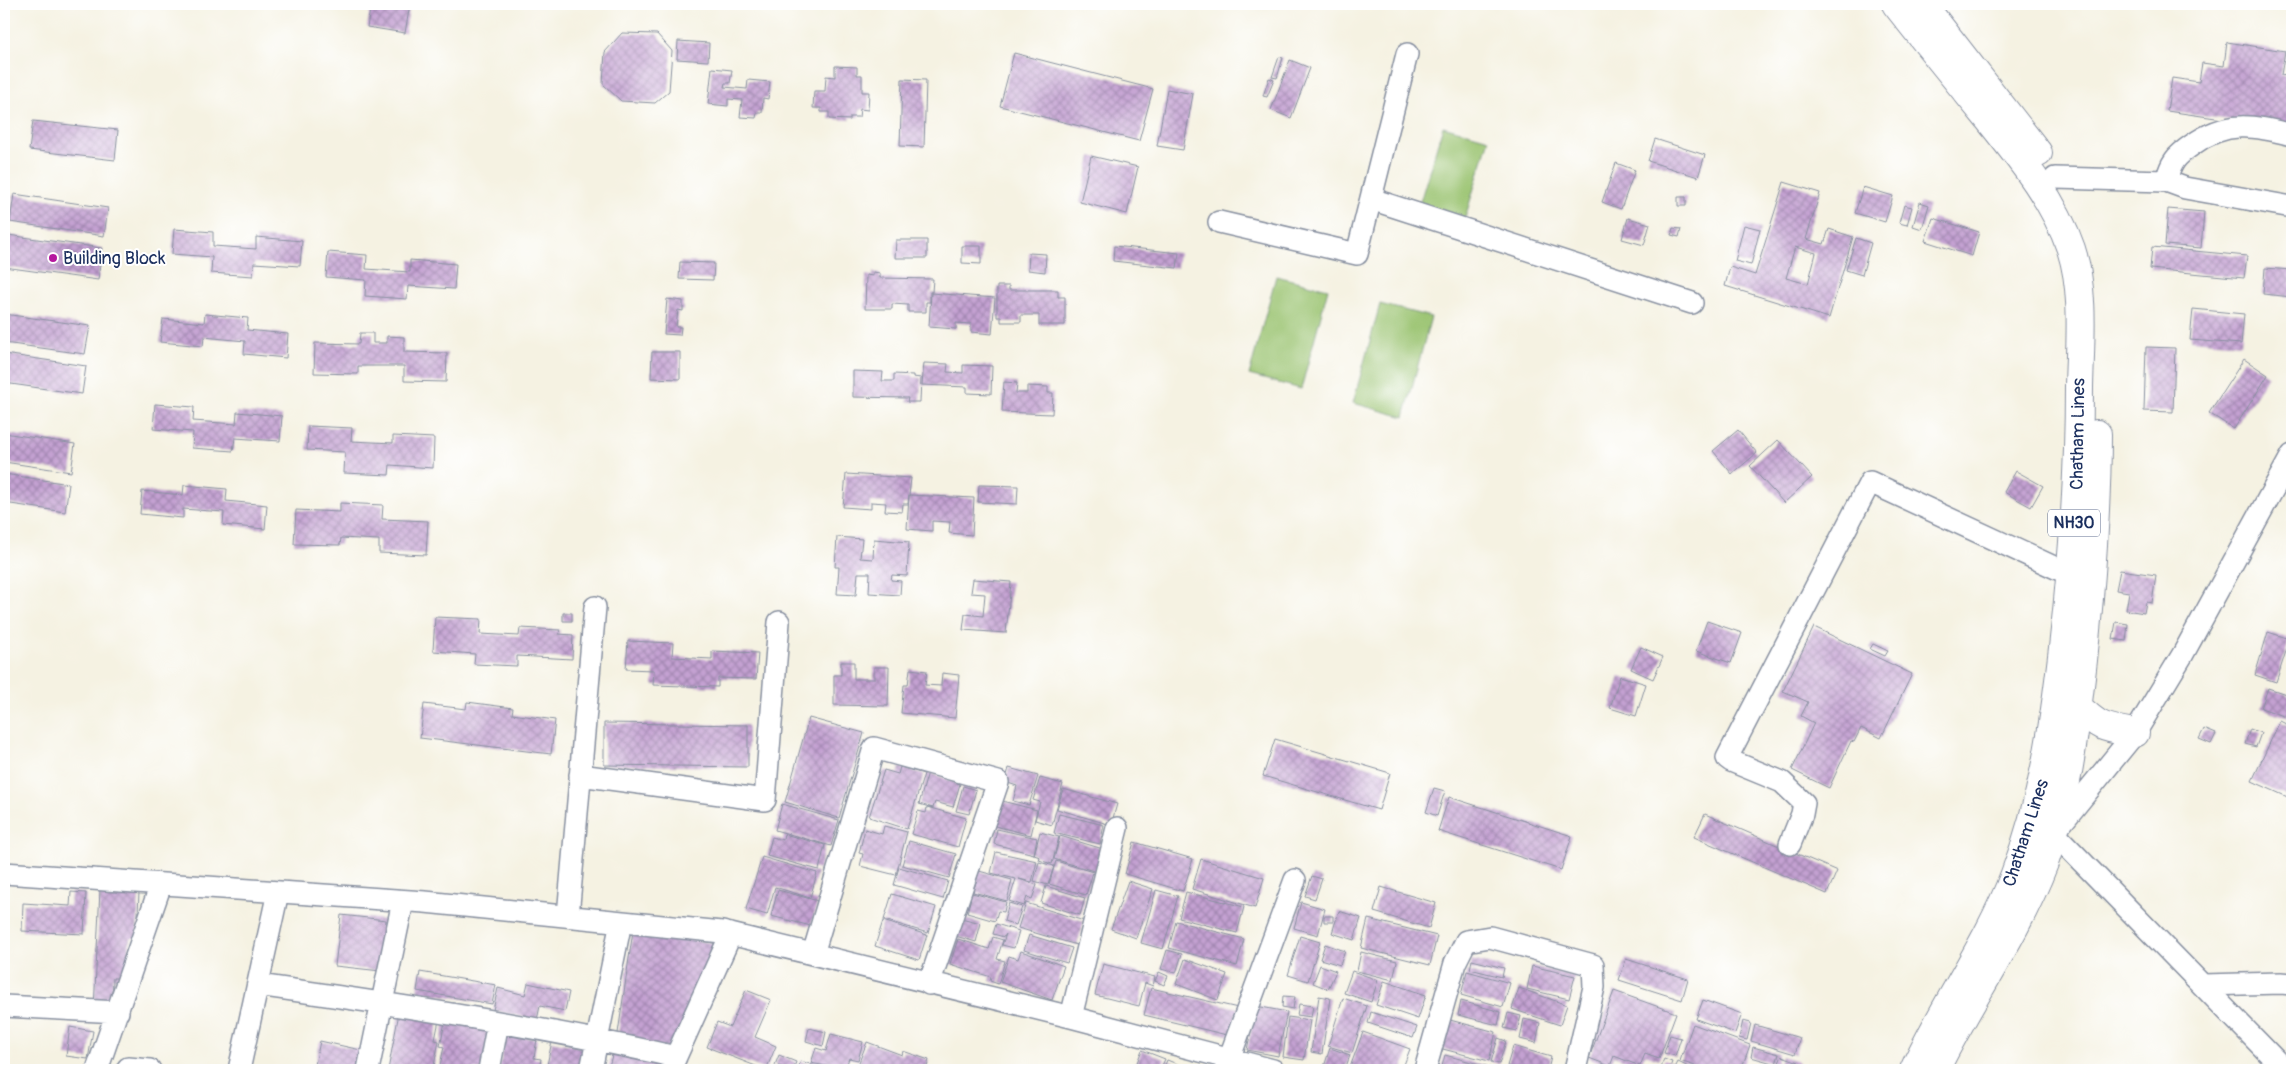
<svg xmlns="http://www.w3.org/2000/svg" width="2296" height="1074" viewBox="0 0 2296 1074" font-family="Pangolin,sans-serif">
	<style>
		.pitch { fill: #9ac36f; stroke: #5a7966 }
		.building { fill: url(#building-cross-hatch); fill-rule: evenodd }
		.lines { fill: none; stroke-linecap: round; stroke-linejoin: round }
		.minor-casing { stroke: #8890a0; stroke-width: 24 }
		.highway-casing { stroke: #8890a0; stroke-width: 30 }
		.minor { stroke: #fff; stroke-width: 21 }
		.highway { stroke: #fff; stroke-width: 28 }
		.poi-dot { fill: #b5179e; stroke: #fff; stroke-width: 2 }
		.labels { text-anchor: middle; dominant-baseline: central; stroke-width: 4; stroke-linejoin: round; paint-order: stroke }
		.shield { fill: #fff; stroke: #5f6d8e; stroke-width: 1 }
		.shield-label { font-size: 16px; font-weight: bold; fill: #1b2f5e }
		.poi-label { font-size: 18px; fill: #1b2f5e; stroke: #fff; text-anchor: start }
		.street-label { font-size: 18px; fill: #1b2f5e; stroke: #fff }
	</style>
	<defs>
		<pattern id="building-cross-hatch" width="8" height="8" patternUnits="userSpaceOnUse" patternTransform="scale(1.25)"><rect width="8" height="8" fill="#c4a1d2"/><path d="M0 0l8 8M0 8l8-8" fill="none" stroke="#9e84ae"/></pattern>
	</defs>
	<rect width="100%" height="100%" fill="#fff"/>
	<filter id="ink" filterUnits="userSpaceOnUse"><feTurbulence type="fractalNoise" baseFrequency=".02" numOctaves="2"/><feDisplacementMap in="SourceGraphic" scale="10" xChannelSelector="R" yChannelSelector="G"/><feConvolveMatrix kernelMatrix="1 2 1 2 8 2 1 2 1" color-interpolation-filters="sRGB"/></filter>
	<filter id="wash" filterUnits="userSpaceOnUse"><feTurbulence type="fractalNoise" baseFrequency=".0096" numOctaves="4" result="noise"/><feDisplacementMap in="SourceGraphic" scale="20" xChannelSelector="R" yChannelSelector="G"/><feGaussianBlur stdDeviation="1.12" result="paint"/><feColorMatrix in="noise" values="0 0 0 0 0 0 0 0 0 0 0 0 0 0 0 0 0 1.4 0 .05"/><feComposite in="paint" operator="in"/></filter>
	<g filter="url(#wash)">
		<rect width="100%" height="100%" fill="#f5f2e2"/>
		<!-- pitch -->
		<path class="pitch" d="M1443 126 1489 139 1465 218 1419 205Z
			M1276 276 1328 289 1301 389 1249 375Z
			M1380 304 1431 317 1404 417 1353 403Z"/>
		<g id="blocks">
			<!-- building -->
			<path class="building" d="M371 4H410L405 33 367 27Z
				M622 33 657 34 672 51 669 91 655 103 621 101 603 84 605 52Z
				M678 41 709 43 708 61 677 59Z
				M2227 42 2285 51 2281 75 2292 77V129L2167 111 2172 78 2199 82 2202 63 2224 66Z
				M1014 53 1153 89 1139 141 1000 106Z
				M1279 57 1283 58 1277 78 1272 77Z
				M1290 60 1310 68 1291 118 1271 110Z
				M835 66 857 67V75H862V92H869L868 110 860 109 859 117H850V120L829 119V112H821V108H813L814 91H825L826 76 835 77Z
				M712 68 732 70 730 83H725L724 87 747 89 748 80 770 82 768 99 763 98 762 113H757L756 118 740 117 742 100 728 99V106L708 104Z
				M1269 78 1274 80 1267 97 1263 96Z
				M902 79 926 80 924 147 900 146Z
				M1167 89 1193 94 1183 150 1157 146Z
				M33 121 118 130 115 160 29 150Z
				M1655 139 1705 155 1698 177 1648 161Z
				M1091 156 1138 167 1127 214 1080 202Z
				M1616 163 1635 170 1621 209 1602 202Z
				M1784 182 1820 193 1806 239 1824 244 1829 229 1853 237 1829 318 1725 286 1730 267 1755 275ZM1795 247 1816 253 1808 284 1786 278Z
				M1863 187 1893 196 1885 222 1855 213Z
				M14 194 108 208 104 236 10 222Z
				M1678 197H1686V206H1678Z
				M1920 202 1929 205 1922 229 1913 226Z
				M1904 205 1912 207 1907 225 1899 223Z
				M2168 209 2204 212 2201 248 2165 245Z
				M1628 218 1650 224 1644 245 1622 239Z
				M1933 218 1979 232 1972 256 1925 241Z
				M1744 225 1760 229 1751 265 1735 261Z
				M1673 228 1681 229 1679 237 1671 235Z
				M174 229 213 232V246L256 249V237L302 241 300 266 254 263 253 276 211 273 212 257 172 254Z
				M8 235 102 248 98 280 4 267Z
				M1856 238 1871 243 1862 275 1846 270Z
				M896 240H927V258H895Z
				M962 246H981V264L962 263Z
				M1114 246 1179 253 1177 268 1113 261Z
				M2152 247 2247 256 2244 278 2150 269Z
				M328 252 367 255 366 269 410 272V260L456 264 454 289 408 286 407 299 365 296 366 280 326 277Z
				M1029 253 1046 254 1045 272 1028 270Z
				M680 262 714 263 713 280 679 279Z
				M2265 268 2292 270V297L2263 294Z
				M873 272 880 273V278L933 279 932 292H930V302H926V312H908V305L892 304V309H865L866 275 873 276Z
				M997 286H1009V290H1058V297H1065V325H1039V315H1021V322H1001V317H997Z
				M931 293 995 298 992 334 971 332V324L956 323V329L929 327Z
				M667 299 683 301V311L678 310 676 327H681L680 335 664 334Z
				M2193 309 2244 314 2241 344 2190 340Z
				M4 314 90 326 85 354 4 343Z
				M205 314 248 318 247 330 288 334 286 358 244 354 245 341 204 337 203 346 160 342 163 319 204 323Z
				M360 333H373V343H387V336L404 337V352L447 353 446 382 404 381V366H358V374L314 373 315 343 359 344Z
				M2146 347 2175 348 2173 412 2144 411Z
				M652 352H680V379L651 378Z
				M4 354 86 366 82 394 4 383Z
				M2244 359 2268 375 2234 429 2209 413Z
				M924 363 948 364 947 372 963 373V365L992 366 991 394 967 393V387L922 385Z
				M853 371 883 372 882 381H894V374L913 375V377L921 378 920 402H907L908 398 853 397Z
				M1004 382 1017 383 1016 393H1027V386L1048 387V393H1053L1052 414 1002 412Z
				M155 404 194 407 193 421 236 424 237 412 282 416 280 441 235 438 233 451 192 448 193 432 153 429Z
				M308 426 352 428 351 441 393 443V436L434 438 433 468 390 465 389 475 344 473 345 452 307 450Z
				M1738 430 1757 453 1732 474 1713 451Z
				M4 433 75 444 71 472 4 462Z
				M1778 440 1812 477 1784 503 1750 466Z
				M2016 471 2043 486 2031 507 2004 492Z
				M4 474 69 484 65 512 4 503Z
				M846 474 911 478 908 504H903L902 512 885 511 886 503 871 502V509L843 507Z
				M184 485 227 489 226 501 267 505 265 529 223 525 224 512 183 509V518L140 514 142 491 183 495Z
				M979 485 1018 486 1017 504 978 502Z
				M909 495 974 498 972 535 949 533 950 522 932 521V531L907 529Z
				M340 503 383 505 382 519 428 521 426 555 379 553V540L341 538 340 545 294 544 296 510 340 512Z
				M837 537 862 539 860 558 873 559 874 539 909 542 907 576 892 575 891 580 901 581 900 595 869 593 870 573H858L856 595 837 594 839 567H835Z
				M2120 570 2156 575 2152 603 2146 602 2144 613 2126 610 2129 592 2116 590Z
				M973 579 1011 582 1006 633 963 630 965 614 983 616 985 594 971 593Z
				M563 613H572V621H563Z
				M435 617 481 619 480 634 519 636 520 628 560 630 559 634 573 635 572 659 517 656V666L474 664 475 654 433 651Z
				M1707 621 1742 633 1731 663 1696 651Z
				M2116 622 2128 624 2126 641 2113 639Z
				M1814 627 1912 674 1881 738 1861 728 1854 742 1851 741 1829 788 1792 770 1814 723 1801 716 1808 702 1783 691Z
				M2268 632 2290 639 2276 682 2255 675Z
				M628 641 673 643 672 657 712 659V651L758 653 756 679 718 678V687L653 685 654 670 626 669Z
				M1873 644 1888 651 1885 656 1870 649Z
				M1641 647 1663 657 1653 679 1631 669Z
				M841 662H854V679H874V667H889L888 706 834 705V675H841Z
				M910 669 927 671 925 685 941 686 942 673 959 675 955 718 901 713 904 685H908Z
				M1620 676 1646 684 1636 716 1610 708Z
				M2268 688 2292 696V719L2261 708Z
				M467 702 513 708 512 714 555 720 551 754 420 738 424 704 466 709Z
				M809 718 864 733 839 818 785 802Z
				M2280 721 2292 727V799L2252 781Z
				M604 723 748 725V767L604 765Z
				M2204 729 2216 734 2211 744 2199 739Z
				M2250 729 2261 733 2256 747 2245 744Z
				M1275 739 1390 773 1379 810 1263 776Z
				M900 767 924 774 907 829 869 817 884 770 898 774Z
				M1009 768 1038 776 1029 805 1013 801 1017 786 1005 782Z
				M928 772 960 784 953 807 935 802 933 808 919 804Z
				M1040 778 1063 784 1052 825 1035 820 1040 802 1033 800Z
				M963 786 976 790 969 814 956 811Z
				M1434 788 1445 791 1437 816 1426 812Z
				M1063 789 1117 804 1111 825 1057 809Z
				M1449 797 1572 836 1561 870 1438 831Z
				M1002 801 1037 810 1031 835 995 826Z
				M782 804 839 820 831 846 775 830Z
				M927 807 966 818 958 847 911 834 918 811 926 813Z
				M1059 814 1104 825 1100 844 1054 833Z
				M1705 814 1837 871 1827 894 1694 837Z
				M884 826 907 832 896 875 860 866 863 854 859 853 865 829 882 834Z
				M997 829 1037 838 1034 854 994 844Z
				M1040 832 1059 837 1052 864 1039 860 1040 857 1034 855Z
				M784 834 825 845 819 870 767 856 772 837 783 840Z
				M1060 836 1103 849 1097 872 1054 859Z
				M909 841 956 854 949 878 902 865Z
				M1134 842 1193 859 1183 891 1125 874Z
				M996 852 1037 861 1032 882 1019 879 1037 885 1032 899 1027 897 1024 906 1009 901 1016 879 991 873Z
				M762 857 817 873 810 898 775 887 767 915 746 909Z
				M1201 859 1264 878 1255 908 1192 889Z
				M1056 861 1093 872 1086 895 1049 884Z
				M1039 862 1054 866 1048 885 1034 881Z
				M899 867 948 881 943 899 894 885Z
				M979 871 1012 880 1007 901 973 892Z
				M1312 876 1322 879 1315 899 1305 896Z
				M1128 881 1153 889 1136 938 1111 929Z
				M1046 886 1085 898 1080 915 1041 903Z
				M1381 887 1436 903 1429 928 1374 912Z
				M100 890 139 892 137 938H130L128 978H113L112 1010 94 1009Z
				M778 890 818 901 811 926 771 916Z
				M1156 890 1178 896 1163 949 1141 943Z
				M71 892 86 893 84 934 22 931 23 903 70 906Z
				M1186 892 1244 907 1237 933 1179 918Z
				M972 893 1006 902 1004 912 998 911 995 921 967 913Z
				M892 894 936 907 928 933 884 920Z
				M1301 902 1325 909 1318 935 1294 928Z
				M1009 903 1022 907 1016 925 1004 921Z
				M1026 903 1084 921 1077 945 1018 928Z
				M1339 911 1361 918 1354 940 1332 933Z
				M341 915 386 920 381 971 335 966Z
				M1324 916H1333V922H1324Z
				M957 917 981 923 976 942 952 935Z
				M1368 919 1437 936 1430 965 1361 948Z
				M883 921 927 935 919 960 875 946Z
				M1176 921 1244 939 1237 966 1169 948Z
				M996 924 1019 931 1014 948 1002 945 1006 934 1004 937 993 934Z
				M633 931 720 944 675 1049 617 1040Z
				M1029 935 1072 948 1067 963 1024 950Z
				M1300 936 1320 942 1308 981 1288 975Z
				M993 937 1003 940 997 959 1005 961 998 984 990 981 991 977 950 964 958 939 989 949Z
				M1325 944 1345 951 1340 965 1320 959Z
				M1167 950 1182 954 1176 973 1161 969Z
				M1021 951 1064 966 1052 1000 1000 982 1009 956 1018 959Z
				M1361 952 1397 961 1393 980 1357 971Z
				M1185 959 1227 974 1218 1000 1176 984Z
				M1626 959 1688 979 1682 1000 1619 980Z
				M1472 960 1504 968 1502 977 1470 969Z
				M1103 964 1155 977 1153 986 1145 983 1139 1006 1095 995Z
				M1320 965 1336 971 1328 989 1313 983Z
				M1532 966 1575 976 1569 999 1527 989Z
				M1352 971 1378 980 1371 1002 1344 993Z
				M1467 971 1510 983 1503 1007 1461 995Z
				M420 972 496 985 492 1004 417 991Z
				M1159 972 1168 976 1164 985 1155 981Z
				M1384 981 1426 995 1418 1019 1376 1005Z
				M528 983 569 992 565 1011 540 1006 537 1020 493 1010 498 988 525 995Z
				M1151 988 1238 1008 1231 1036 1144 1015Z
				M1519 988 1567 1005 1560 1025 1512 1009Z
				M746 990 771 1000 755 1037 776 1046 766 1070 707 1047 717 1022 730 1027Z
				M1614 991 1676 1013 1659 1059 1645 1054 1640 1066 1614 1056 1610 1066 1589 1058Z
				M1283 996 1295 997 1293 1009 1282 1007Z
				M1319 996 1330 998 1322 1054 1311 1052Z
				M1343 998 1367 1006 1352 1053 1328 1046Z
				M1703 1000 1742 1014 1735 1033 1696 1019Z
				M1461 1001 1501 1012 1498 1025 1458 1015Z
				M1299 1004 1313 1006 1311 1017 1297 1015Z
				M1256 1006 1287 1012 1278 1056 1247 1050Z
				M1371 1012 1417 1027 1413 1038 1368 1023Z
				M399 1013 439 1020 435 1040 439 1041 433 1070H388Z
				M1508 1013 1521 1016 1517 1031 1504 1028Z
				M446 1017 492 1027 483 1070H439L444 1047 440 1046Z
				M1288 1017 1310 1020 1304 1060 1283 1057Z
				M1446 1019 1496 1032 1489 1061 1439 1048Z
				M1524 1019 1540 1023 1536 1043 1520 1039Z
				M1743 1021 1751 1023 1747 1040 1739 1038Z
				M1693 1024 1750 1045 1741 1070H1707L1680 1061Z
				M1755 1025 1800 1038 1795 1054 1751 1041Z
				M70 1027 93 1031 88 1059 66 1056Z
				M809 1028 826 1032 823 1046 806 1041Z
				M1363 1032 1410 1049 1402 1070H1349Z
				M506 1034 537 1039 534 1058 541 1059 539 1070H499Z
				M831 1034 863 1042 858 1060 849 1058 845 1070 811 1063 816 1048 826 1051Z
				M1670 1035 1681 1038 1675 1056 1664 1053Z
				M1498 1038 1506 1041 1499 1064 1491 1062Z
				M320 1041 361 1050 356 1070H314Z
				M552 1041 590 1049 594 1070H546Z
				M867 1042 902 1055 903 1051 929 1060 926 1070H856Z
				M1513 1046 1551 1057 1548 1070H1523L1507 1066Z
				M1753 1047 1779 1054 1776 1064 1751 1057Z
				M614 1048 663 1062 660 1070H608Z
				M1330 1048 1350 1055 1345 1070H1323Z
				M1142 1050 1165 1059 1160 1070H1134Z
				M779 1055 796 1062 793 1070 775 1065Z
				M1445 1055 1490 1067 1489 1070H1441Z
				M1782 1056 1799 1062 1796 1070 1778 1065Z
				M1664 1059 1672 1062 1669 1070H1659Z
				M1167 1060 1192 1070H1163Z
				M801 1061 827 1070H797Z
				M1678 1062 1695 1070H1674Z"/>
		</g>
	</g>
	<g filter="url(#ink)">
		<use href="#blocks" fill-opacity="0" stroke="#8890a0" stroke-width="1"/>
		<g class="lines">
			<defs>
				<path id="minor" d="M2055 178 2166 181 2185 188 2292 207
					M2166 181C2171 162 2176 156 2192 145 2226 120 2254 125 2292 135
					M1371 199 1692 303
					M1219 222 1357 254 1407 54
					M580 775 765 800 779 622
					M2041 828 2054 833 2285 1070
					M2056 830 2135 733 2183 654 2292 455
					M1790 844 1802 814 1804 803 1782 782 1731 761 1727 758 1870 482 2071 575
					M4 873 425 902 722 932 1071 1017 1273 1070
					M568 916 595 607
					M813 954 874 748 998 782 929 984
					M258 985C398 1005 538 1026 676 1057
					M2203 985 2281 983 2292 984
					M4 1006 118 1012
					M1071 1017 1117 828
					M128 1068 150 1070
					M97 1070 161 884
					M239 1070 278 892
					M368 1070 403 901
					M489 1070 498 1022
					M591 1070 621 922
					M670 1070 731 934
					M1225 1070 1295 880
					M1425 1070 1455 963 1466 941 1490 937 1593 965 1594 987 1575 1070"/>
				<path id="highway" d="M1896 4C1926 42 1956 79 1987 117 2019 157 2054 199 2071 249 2085 292 2080 342 2079 387 2079 475 2073 561 2063 648 2054 725 2043 801 2015 874 1989 943 1944 1004 1914 1070
					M1922 4 2038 153
					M2077 706C2100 728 2104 728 2135 733
					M1935 1070C1969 1000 2016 936 2044 863 2068 798 2075 728 2083 660 2091 584 2097 509 2097 434"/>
			</defs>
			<!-- minor casing -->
			<use href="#minor" class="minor-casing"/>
			<!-- highway casing -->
			<use href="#highway" class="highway-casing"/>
			<!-- minor -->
			<use href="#minor" class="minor"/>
			<!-- highway -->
			<use href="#highway" class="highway"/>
		</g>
	</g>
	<!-- markers -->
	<circle class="poi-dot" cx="53" cy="258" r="5"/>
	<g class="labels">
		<!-- shield labels -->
		<rect class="shield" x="2048" y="509.5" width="52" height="27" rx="4"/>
		<g class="shield-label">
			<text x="2074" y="523">NH30</text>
		</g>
		<!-- poi labels -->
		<g class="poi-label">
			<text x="63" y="258">Building Block</text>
		</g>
		<!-- street labels -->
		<g class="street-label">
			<text transform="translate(2078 434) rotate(-89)">Chatham Lines</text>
			<text transform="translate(2026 833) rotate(-72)">Chatham Lines</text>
		</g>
	</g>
	<!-- margin -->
	<rect width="2296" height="1074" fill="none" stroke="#fff" stroke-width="20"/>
</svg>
